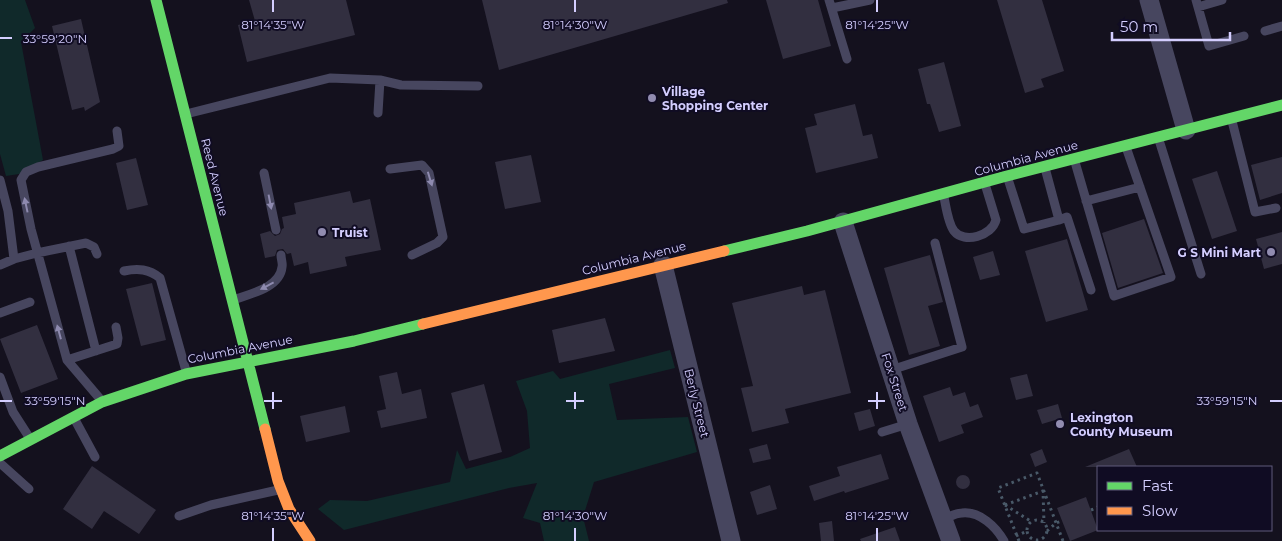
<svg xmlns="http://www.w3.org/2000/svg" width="1282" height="541" viewBox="0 0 1282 541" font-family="Montserrat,sans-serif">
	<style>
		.green { fill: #10292a }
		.building { fill: #322f40 }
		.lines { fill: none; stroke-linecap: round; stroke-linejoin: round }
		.path { stroke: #495968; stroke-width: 3; stroke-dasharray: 2.5 4; stroke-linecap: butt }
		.lane { stroke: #47465f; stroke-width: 9 }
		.street { stroke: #47465f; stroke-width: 19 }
		.fast { stroke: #63d668; stroke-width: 11 }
		.slow { stroke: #ff974d; stroke-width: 11 }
		.oneway { fill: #8e8aaf }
		.ticks { fill: none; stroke: #d4ceff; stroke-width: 2 }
		.poi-dot { fill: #918cb0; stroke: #100c23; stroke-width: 2 }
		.labels { text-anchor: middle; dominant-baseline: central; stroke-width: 4; stroke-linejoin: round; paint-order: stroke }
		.poi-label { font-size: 12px; font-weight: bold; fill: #d4ceff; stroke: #100c23; text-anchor: start }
		.street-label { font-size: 12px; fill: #d4ceff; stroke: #100c23 }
		.ticks-label { font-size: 12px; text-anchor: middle; fill: #d4ceff; stroke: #100c23; stroke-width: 4; stroke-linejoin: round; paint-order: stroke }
	</style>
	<rect width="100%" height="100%" fill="#14111e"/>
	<!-- green -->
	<path class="green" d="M0 0H25L35 28 21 42 43 160 19 174 6 176 0 154Z
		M670 350 675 368 609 384 617 420 688 417 697 452 594 482 583 517 589 541H544L540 523 523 518 537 483 509 488 344 530 318 509 330 500 367 501 450 482 457 450 466 469 510 457 530 448 527 411 516 381 553 371 560 379Z"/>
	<!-- building -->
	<path class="building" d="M249 0H346L355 35 247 62 238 25 255 21Z
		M482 0H727L728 3 499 70Z
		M766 0H818L831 46 783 59Z
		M997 0H1042L1064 71 1041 79 1044 87 1025 93Z
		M81 19 100 102 85 111 84 107 72 110 52 26Z
		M944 62 961 126 939 132 930 104H927L918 69Z
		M855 104 863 136 872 134 878 158 816 173 805 128 817 125 814 114Z
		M531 155 541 202 505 209 495 162Z
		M1282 157V193L1260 200 1251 165Z
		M136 158 148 205 127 210 116 163Z
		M1217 171 1237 231 1212 239 1192 179Z
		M350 191 353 203 370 199 381 250 345 257 347 266 310 274 308 262 294 266 291 253 287 254 283 249 277 250 275 256 265 258 260 234 270 231 275 236 280 234 282 229 284 228 282 217 296 214 294 203Z
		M1144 219 1163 273 1118 288 1102 233Z
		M1282 232V264L1264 269 1256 239Z
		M1067 239 1088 310 1046 322 1025 251Z
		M993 251 1000 275 980 280 973 257Z
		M930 255 943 302 928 306 940 346 909 355 884 268Z
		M152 283 166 340 141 346 126 289Z
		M802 286 804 295 825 290 851 393 785 409 789 423 752 432 741 388 753 386 732 303Z
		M605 318 615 351 559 363 552 330Z
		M37 325 58 379 21 393 0 339Z
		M397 372 402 394 421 389 427 418 381 428 377 411 386 409 379 376Z
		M1027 374 1033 396 1016 400 1010 378Z
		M484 384 502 452 469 461 451 393Z
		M950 387 953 396 965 392 970 407 978 404 983 417 961 425 964 433 939 442 923 396Z
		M1058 404 1062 418 1042 424 1037 410Z
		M345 406 350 432 306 442 300 416Z
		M870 409 875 426 859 431 854 413Z
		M767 444 771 459 753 463 749 449Z
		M1042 449 1047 462 1035 467 1030 454Z
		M1129 449 1137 467H1085Z
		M881 454 889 479 845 493 844 491 814 501 809 486 840 476 837 467Z
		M92 466 156 510 139 534 104 511 92 529 63 509Z
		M956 482a7 7 0 1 1 14 0a7 7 0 1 1-14 0Z
		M770 485 777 509 757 515 750 492Z
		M1086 497 1098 530 1070 541 1057 508Z
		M832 521 834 541H821L819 523Z
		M895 527 900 541H861L860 539Z"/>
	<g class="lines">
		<!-- path -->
		<path class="path" d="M1005 505 1043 491 1044 523
			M1005 505 1032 522
			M1091 510 1098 507
			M1027 530a10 10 0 1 1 20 0a10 10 0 1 1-20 0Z
			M1047 531 1056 523 1062 521
			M1016 536 1027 531
			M1019 541 998 488 1037 473 1063 541"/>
		<!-- lane -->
		<path class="lane" d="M829 0 847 59
			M1196 0 1198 7 1222 0
			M1198 7 1209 46 1244 36
			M832 8 870 0
			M1265 31 1282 26
			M378 113 380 80
			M186 114 330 78 380 80 401 85 478 86
			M1232 121 1255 212 1276 208
			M1159 140 1201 274
			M1075 162 1114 296 1171 277 1126 147
			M390 169 422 165 429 173 443 237 437 243 412 255
			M264 173 276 230
			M1008 179 1024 229 1059 220 1045 168
			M0 180 8 211 14 259
			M944 197C946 207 948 223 954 231 964 244 992 236 996 220L985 184
			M1086 201 1140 187
			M1059 220 1067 217 1091 290
			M69 246 96 351
			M0 265 14 259 37 253 86 243 94 247 97 254
			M124 271C138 268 149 269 160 278L186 371
			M233 300C249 294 280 288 282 267 283 264 281 259 281 255
			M0 313 30 302
			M67 360 117 344 118 338 116 327
			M891 370 962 347 935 243
			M0 377 13 412 29 437
			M101 400 67 360 31 229 21 180 26 172 38 167 113 149 119 146 117 131
			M74 418 95 457
			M882 432 908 424
			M0 463 29 489
			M179 516 211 505 278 490
			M943 519C949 517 956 513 962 513 980 511 996 527 1004 541"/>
		<!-- street -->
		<path class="street" d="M1149 0 1186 130
			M843 222 908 424 951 541
			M663 265 731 541"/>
		<!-- fast -->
		<path class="fast" d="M156 0 265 429
			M724 251 807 231 1003 177 1282 105
			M0 456 102 402 186 374 354 341 423 324"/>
		<!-- slow -->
		<path class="slow" d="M423 324 724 251
			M265 429 278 481 289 509 310 541"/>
	</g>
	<!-- one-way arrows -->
	<defs><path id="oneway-solid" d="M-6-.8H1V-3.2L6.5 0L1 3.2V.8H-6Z" transform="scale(1.25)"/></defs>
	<g class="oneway">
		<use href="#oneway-solid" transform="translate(430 179) rotate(73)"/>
		<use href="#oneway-solid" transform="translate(270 202) rotate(79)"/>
		<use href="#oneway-solid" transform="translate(26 205) rotate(-102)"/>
		<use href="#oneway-solid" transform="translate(267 286) rotate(152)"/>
		<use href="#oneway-solid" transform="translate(59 332) rotate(-105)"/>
	</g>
	<!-- ticks -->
	<path class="ticks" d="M273 0V12M575 0V12M877 0V12M0 38H12M273 392V409M575 392V409M877 392V409M0 401H12M264 401H282M566 401H584M868 401H885M1270 401H1282M273 528V541M575 528V541M877 528V541"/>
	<!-- markers -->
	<g class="poi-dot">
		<circle cx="652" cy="98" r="5"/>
		<circle cx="322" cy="232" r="5"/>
		<circle cx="1271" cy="252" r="5"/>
		<circle cx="1060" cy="424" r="5"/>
	</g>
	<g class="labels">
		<!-- poi labels -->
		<g class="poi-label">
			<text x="662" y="91">Village<tspan x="662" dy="14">Shopping Center</tspan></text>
			<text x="332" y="232">Truist</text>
			<text x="1261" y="252" text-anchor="end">G S Mini Mart</text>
			<text x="1070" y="417">Lexington<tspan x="1070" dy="14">County Museum</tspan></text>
		</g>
		<!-- street labels -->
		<g class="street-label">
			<text transform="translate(1026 158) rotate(-15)">Columbia Avenue</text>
			<text transform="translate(215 177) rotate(76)">Reed Avenue</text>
			<text transform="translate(634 258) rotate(-14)">Columbia Avenue</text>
			<text transform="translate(240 349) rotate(-11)">Columbia Avenue</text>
			<text transform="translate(895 382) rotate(72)">Fox Street</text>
			<text transform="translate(697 403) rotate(76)">Berly Street</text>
		</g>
	</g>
	<g class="ticks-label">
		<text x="273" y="29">81°14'35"W</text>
		<text x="575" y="29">81°14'30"W</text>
		<text x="877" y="29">81°14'25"W</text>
		<text x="55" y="43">33°59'20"N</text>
		<text x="55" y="405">33°59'15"N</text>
		<text x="1227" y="405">33°59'15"N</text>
		<text x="273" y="520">81°14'35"W</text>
		<text x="575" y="520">81°14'30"W</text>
		<text x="877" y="520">81°14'25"W</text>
	</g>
	<!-- legend -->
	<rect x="1097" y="466" width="175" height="65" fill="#100c23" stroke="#5e5a7b"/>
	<rect x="1107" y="482" width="25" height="8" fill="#63d668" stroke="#5e5a7b"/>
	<text x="1142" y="491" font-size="15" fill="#d4ceff">Fast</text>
	<rect x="1107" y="507" width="25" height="8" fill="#ff974d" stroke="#5e5a7b"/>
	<text x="1142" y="516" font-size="15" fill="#d4ceff">Slow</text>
	<!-- scale -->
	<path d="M1112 32v8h118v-8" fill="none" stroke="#d4ceff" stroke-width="2.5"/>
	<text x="1120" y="32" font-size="15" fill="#d4ceff" stroke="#100c23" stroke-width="4" paint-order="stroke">50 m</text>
</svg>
